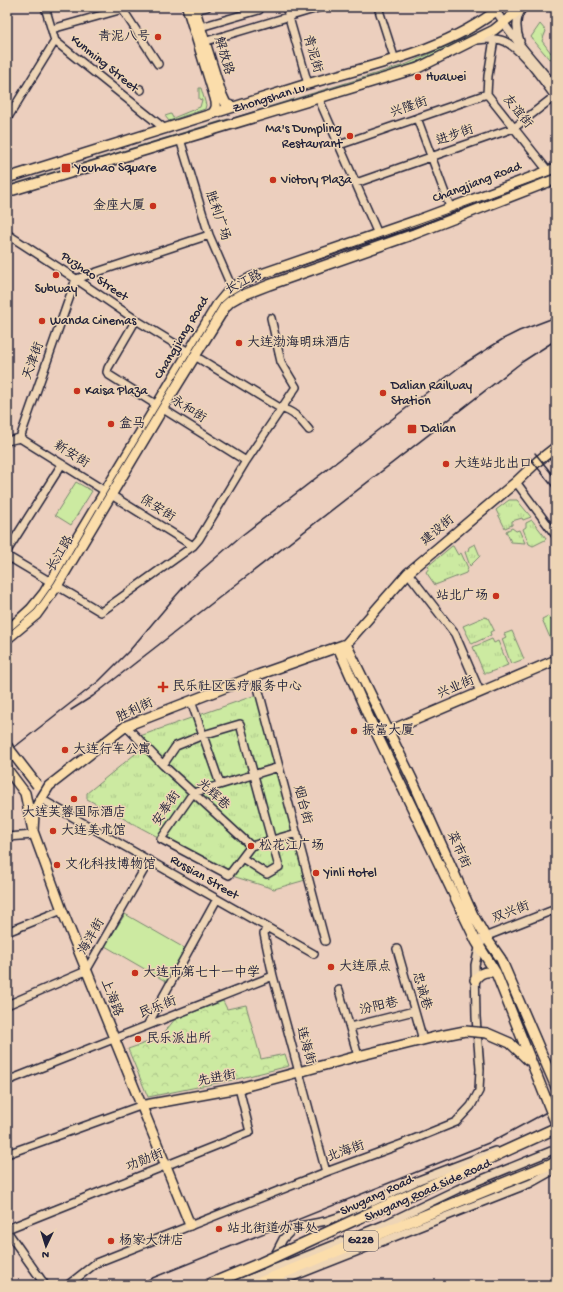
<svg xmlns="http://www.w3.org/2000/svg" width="563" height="1292" viewBox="0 0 563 1292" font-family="'Gochi Hand','LXGW WenKai TC',sans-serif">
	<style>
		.grass { fill: url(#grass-tufts); stroke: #77866e }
		.forest { fill: url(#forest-crowns); stroke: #77866e }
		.pitch { fill: #cceaa1; stroke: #77866e }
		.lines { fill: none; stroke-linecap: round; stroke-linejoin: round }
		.minor-casing { stroke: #22223b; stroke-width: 10 }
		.major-casing { stroke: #22223b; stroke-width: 12 }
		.highway-casing { stroke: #22223b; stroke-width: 13 }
		.minor { stroke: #eed5b6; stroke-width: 7 }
		.major { stroke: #fbddab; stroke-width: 9 }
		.highway { stroke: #fbddab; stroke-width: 10 }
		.tram { stroke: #22223b; stroke-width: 1 }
		.rail { stroke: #22223b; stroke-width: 1.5 }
		.major-bridge-casing { stroke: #22223b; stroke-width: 12; stroke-linecap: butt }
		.highway-bridge-casing { stroke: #22223b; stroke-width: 13; stroke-linecap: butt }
		.major-bridge { stroke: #fbddab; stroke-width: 9 }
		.highway-bridge { stroke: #fbddab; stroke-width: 10 }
		.poi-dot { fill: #c8321e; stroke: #eed5b6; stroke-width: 1.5 }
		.labels { text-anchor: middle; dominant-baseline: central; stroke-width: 3; stroke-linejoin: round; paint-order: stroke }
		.shield { fill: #eed5b6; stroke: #5f5860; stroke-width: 1 }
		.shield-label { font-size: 12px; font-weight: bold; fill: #22223b }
		.poi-label { font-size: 13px; fill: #22223b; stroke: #eed5b6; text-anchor: start }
		.street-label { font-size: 13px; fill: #22223b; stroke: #eed5b6 }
	</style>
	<defs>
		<pattern id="grass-tufts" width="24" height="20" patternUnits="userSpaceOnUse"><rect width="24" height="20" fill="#cceaa1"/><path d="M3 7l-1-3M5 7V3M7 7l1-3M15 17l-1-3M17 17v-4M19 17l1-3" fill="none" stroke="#afc88c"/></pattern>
		<pattern id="forest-crowns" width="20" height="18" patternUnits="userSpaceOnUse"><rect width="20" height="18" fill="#cceaa1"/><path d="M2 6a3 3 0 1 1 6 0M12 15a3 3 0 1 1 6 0" fill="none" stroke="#afc88c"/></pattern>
	</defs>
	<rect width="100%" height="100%" fill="#eccfbe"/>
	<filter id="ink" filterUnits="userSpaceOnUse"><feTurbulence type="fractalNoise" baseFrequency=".025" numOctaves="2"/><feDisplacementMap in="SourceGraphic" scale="8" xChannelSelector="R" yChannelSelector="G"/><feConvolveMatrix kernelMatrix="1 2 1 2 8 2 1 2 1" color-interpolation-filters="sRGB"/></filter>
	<g filter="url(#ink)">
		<!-- grass -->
		<path class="grass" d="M540 24 546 31 542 41 551 53H556V58L549 59 531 37Z
			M491 26 492 27 408 66 233 120V118L407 64Z
			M199 88H201L206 105 205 109 169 121 165 116 171 114 173 118 200 107 202 100 199 99Z
			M228 119V120L201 129 7 188V186Z
			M509 500H517L531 517 523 520 522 518 512 521V525L505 528 496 510Z
			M532 520 546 538 545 540 533 546 529 544 523 529 526 527V523Z
			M512 528 516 531 519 530 525 543 511 542 506 531Z
			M475 544 480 556 470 566 465 552 468 551 469 547Z
			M452 546H453L458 555 461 553 468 568 466 573 435 585 426 572 429 568 428 566Z
			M548 616 551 620 556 619V646L554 647 542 619Z
			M484 617 488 618 494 630 490 632 491 635 472 644 463 626Z
			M512 631 524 659 511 664 502 639 506 637 504 634Z
			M492 639 494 643 498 641 508 665 488 673H484L473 647Z
			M256 695 279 767 309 879 274 889 229 875 87 799V793L145 746 140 736Z"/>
		<!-- forest -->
		<path class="forest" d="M223 1001 227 1009 246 1005 261 1059 285 1054 289 1066 237 1079 148 1097 128 1049 160 1038 175 1019Z"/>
		<!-- pitch -->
		<path class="pitch" d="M76 482 92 491 71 525 55 515Z
			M125 914 186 949 167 982 105 946Z"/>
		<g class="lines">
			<defs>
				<path id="minor" d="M45 7 55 41 165 129
					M121 7 158 64
					M286 7 308 84
					M378 7 395 60
					M494 7C509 35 536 63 556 88
					M195 10 207 7
					M197 28 259 10 258 7
					M52 29 130 7
					M494 39 488 76 487 94 548 171
					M477 40C485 39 494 38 501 40 520 45 544 82 556 98
					M520 41C516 31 515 18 522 9
					M200 43 321 7
					M140 89 141 90
					M318 97 378 234
					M417 118 450 207
					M7 119 55 41
					M180 139 209 235 232 288 241 296
					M339 145 487 94
					M356 183 514 128 555 96
					M7 234 76 279 136 320 280 408C295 412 300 419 309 430
					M136 320 108 368 107 372 109 375 246 461
					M20 438 76 279 209 235
					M20 438 193 546
					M7 441 20 438
					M516 482 556 536
					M7 551 62 464
					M7 556 101 612 193 546 199 539 246 461 296 387 281 362 271 318
					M408 573 455 634 480 692
					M255 676 325 941
					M191 701 220 784
					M126 726 163 765 251 846
					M163 765 176 746 203 735 240 724 279 867 267 874 242 858
					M41 799 314 954
					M7 837 34 835
					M251 846 229 875 161 839 193 793 279 767
					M251 846 297 833
					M266 927 264 934 273 976 326 1172
					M7 932 62 910
					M482 938 556 909
					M397 949 423 1040
					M339 990 358 1056
					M7 1005 86 971 149 861
					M148 1024 217 899
					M350 1027 414 1011
					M7 1081 273 976
					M7 1154 140 1106
					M7 1229 250 1132 239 1088
					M7 1231 45 1285
					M266 1272 283 1239 291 1231 300 1226 326 1221 347 1214 419 1180 495 1151
					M68 1285 96 1263 326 1172 402 1144 456 1122 471 1106 479 1091 480 1069 476 1017 475 965 479 948 485 936
					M234 1285 383 1225 458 1189 556 1149
					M272 1285 531 1183 556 1169"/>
				<path id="major" d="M187 7 215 98C217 105 217 109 212 114
					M194 7 221 93 226 104 234 107
					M7 178C106 147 205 116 304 85 371 65 445 52 501 7
					M7 192 418 68 494 30 523 7
					M7 631 31 609 44 593 217 305 227 293 236 285 250 278 418 220 556 168
					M7 639 36 615 57 586 163 408 226 306 231 301 238 297 269 285 414 234 556 179
					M346 644 412 779 473 915 485 936 501 959 556 1087
					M338 647 370 720 476 941 496 973 535 1071
					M385 731H389L556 660
					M7 769 25 793 33 831 62 910 190 1225
					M33 831 34 814 38 804 49 786 126 726 255 676 346 644 408 573 516 482 538 461 556 447
					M475 980C480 972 487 970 496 973
					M510 1043 528 1060
					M140 1106 239 1088 358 1056 435 1037"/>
				<path id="highway" d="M374 1211 556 1128
					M254 1285 556 1162"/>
			</defs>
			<!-- minor casing -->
			<use href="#minor" class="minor-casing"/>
			<!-- major casing -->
			<use href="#major" class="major-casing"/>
			<!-- highway casing -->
			<use href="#highway" class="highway-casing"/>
			<!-- minor -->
			<use href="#minor" class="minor"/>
			<!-- major -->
			<use href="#major" class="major"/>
			<!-- highway -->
			<use href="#highway" class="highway"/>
			<!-- tram -->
			<path class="tram" d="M7 634 35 610 54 583 107 492 221 303 230 295 247 285 448 213 556 173"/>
			<!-- rail -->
			<path class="rail" d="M535 453 556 479
				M530 458 556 491
				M71 710 93 696 107 685 522 362 556 340
				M7 753 99 681 130 650 174 598 190 580 241 536 462 365 503 339 519 331 556 317
				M135 1285 491 1142 556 1107"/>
			<defs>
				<path id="major-bridge" d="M7 746 37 785
					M435 1037 465 1031 487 1033 510 1043
					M535 1071 556 1124"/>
				<path id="highway-bridge" d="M208 1285 261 1263 374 1211"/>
			</defs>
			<!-- major-bridge casing -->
			<use href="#major-bridge" class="major-bridge-casing"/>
			<!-- highway-bridge casing -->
			<use href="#highway-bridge" class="highway-bridge-casing"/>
			<!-- major-bridge -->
			<use href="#major-bridge" class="major-bridge"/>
			<!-- highway-bridge -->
			<use href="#highway-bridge" class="highway-bridge"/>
		</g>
	</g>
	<!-- markers -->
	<g class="poi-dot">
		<circle cx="158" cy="37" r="4"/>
		<circle cx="418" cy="77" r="4"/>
		<circle cx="350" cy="136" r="4"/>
		<rect x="61" y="163" width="10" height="10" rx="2"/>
		<circle cx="273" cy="180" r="4"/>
		<circle cx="153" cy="206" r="4"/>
		<circle cx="56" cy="275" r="4"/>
		<circle cx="42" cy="321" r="4"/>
		<circle cx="239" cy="343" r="4"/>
		<circle cx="77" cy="391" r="4"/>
		<circle cx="383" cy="393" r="4"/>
		<circle cx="111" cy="424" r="4"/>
		<rect x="407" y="424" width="10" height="10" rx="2"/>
		<circle cx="446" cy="464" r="4"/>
		<circle cx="496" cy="596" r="4"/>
		<path d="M161 681h4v4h4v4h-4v4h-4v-4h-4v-4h4z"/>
		<circle cx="354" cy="731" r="4"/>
		<circle cx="65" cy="750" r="4"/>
		<circle cx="74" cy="799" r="4"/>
		<circle cx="53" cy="831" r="4"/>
		<circle cx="251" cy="846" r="4"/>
		<circle cx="57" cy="865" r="4"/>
		<circle cx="316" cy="873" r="4"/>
		<circle cx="331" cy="967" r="4"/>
		<circle cx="135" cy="973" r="4"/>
		<circle cx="138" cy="1039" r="4"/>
		<circle cx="219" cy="1229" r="4"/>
		<circle cx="111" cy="1241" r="4"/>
	</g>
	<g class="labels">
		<!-- shield labels -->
		<rect class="shield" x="344" y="1231" width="34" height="20" rx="3"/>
		<g class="shield-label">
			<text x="361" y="1241">G228</text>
		</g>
		<!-- poi labels -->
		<g class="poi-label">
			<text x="150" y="37" text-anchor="end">青泥八号</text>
			<text x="426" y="77">Huawei</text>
			<text x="342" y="129" text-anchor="end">Ma's Dumpling<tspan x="342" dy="15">Restaurant</tspan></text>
			<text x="75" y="168">Youhao Square</text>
			<text x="281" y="180">Victory Plaza</text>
			<text x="145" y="206" text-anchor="end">金座大厦</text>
			<text x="56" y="289" text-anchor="middle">Subway</text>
			<text x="50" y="321">Wanda Cinemas</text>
			<text x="247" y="343">大连渤海明珠酒店</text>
			<text x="391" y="386">Dalian Railway<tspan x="391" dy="15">Station</tspan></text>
			<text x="85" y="391">Kaisa Plaza</text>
			<text x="119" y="424">盒马</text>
			<text x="421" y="429">Dalian</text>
			<text x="454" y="464">大连站北出口</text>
			<text x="488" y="596" text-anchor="end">站北广场</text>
			<text x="172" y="687">民乐社区医疗服务中心</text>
			<text x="362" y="731">振富大厦</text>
			<text x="73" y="750">大连行车公寓</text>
			<text x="74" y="813" text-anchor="middle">大连芙蓉国际酒店</text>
			<text x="61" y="831">大连美术馆</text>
			<text x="259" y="846">松花江广场</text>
			<text x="65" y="865">文化科技博物馆</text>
			<text x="324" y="873">Yinli Hotel</text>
			<text x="339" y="967">大连原点</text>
			<text x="143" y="973">大连市第七十一中学</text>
			<text x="146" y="1039">民乐派出所</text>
			<text x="227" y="1229">站北街道办事处</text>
			<text x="119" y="1241">杨家大饼店</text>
		</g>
		<!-- street labels -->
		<g class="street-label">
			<text transform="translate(312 54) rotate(74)">青泥街</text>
			<text transform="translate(223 56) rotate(73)">解放路</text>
			<text transform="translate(104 64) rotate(39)">Kunming Street</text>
			<text transform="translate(269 99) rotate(-17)">Zhongshan Lu</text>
			<text transform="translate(409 108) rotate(-19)">兴隆街</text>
			<text transform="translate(517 112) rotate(51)">友谊街</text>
			<text transform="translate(455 136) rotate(-19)">进步街</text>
			<text transform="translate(477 183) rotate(-21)">Changjiang Road</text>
			<text transform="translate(217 216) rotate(71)">胜利广场</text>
			<text transform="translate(94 277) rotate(34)">Puzhao Street</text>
			<text transform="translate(244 283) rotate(-26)">长江路</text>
			<text transform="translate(182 338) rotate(-59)">Changjiang Road</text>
			<text transform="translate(34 361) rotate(-70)">天津街</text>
			<text transform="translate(188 410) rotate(32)">永和街</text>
			<text transform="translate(71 455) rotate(32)">新安街</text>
			<text transform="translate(157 509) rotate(32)">保安街</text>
			<text transform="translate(438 531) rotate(-40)">建设街</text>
			<text transform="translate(61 554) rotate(-59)">长江路</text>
			<text transform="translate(456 688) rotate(-23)">兴业街</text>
			<text transform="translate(135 711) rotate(-25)">胜利街</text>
			<text transform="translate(213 795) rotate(43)">光辉巷</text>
			<text transform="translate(302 805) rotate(75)">烟台街</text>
			<text transform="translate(167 809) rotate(-56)">安奉街</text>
			<text transform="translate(458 850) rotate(66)">菜市街</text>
			<text transform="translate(204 878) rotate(30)">Russian Street</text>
			<text transform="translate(511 913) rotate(-21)">双兴街</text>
			<text transform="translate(92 937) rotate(-60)">海洋街</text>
			<text transform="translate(421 991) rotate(74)">忠诚巷</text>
			<text transform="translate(111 998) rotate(68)">上海路</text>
			<text transform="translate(379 1007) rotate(-13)">汾阳巷</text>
			<text transform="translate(158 1008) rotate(-21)">民乐街</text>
			<text transform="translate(305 1046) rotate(74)">连海街</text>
			<text transform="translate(217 1079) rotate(-11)">先进街</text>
			<text transform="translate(346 1152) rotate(-20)">北海街</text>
			<text transform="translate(145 1161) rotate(-22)">功勋街</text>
			<text transform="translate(428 1191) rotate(-24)">Shugang Road Side Road</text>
			<text transform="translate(377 1196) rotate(-25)">Shugang Road</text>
		</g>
	</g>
	<!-- margin -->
	<rect width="563" height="1292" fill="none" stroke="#eed5b6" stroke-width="24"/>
	<rect x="12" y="12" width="539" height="1268" fill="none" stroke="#22223b" stroke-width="1.5" filter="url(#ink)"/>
	<!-- north arrow -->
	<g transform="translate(46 1246) rotate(184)" stroke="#eed5b6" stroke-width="3" paint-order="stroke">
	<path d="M0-3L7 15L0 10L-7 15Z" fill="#22223b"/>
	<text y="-6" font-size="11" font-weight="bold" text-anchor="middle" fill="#22223b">N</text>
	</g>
</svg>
